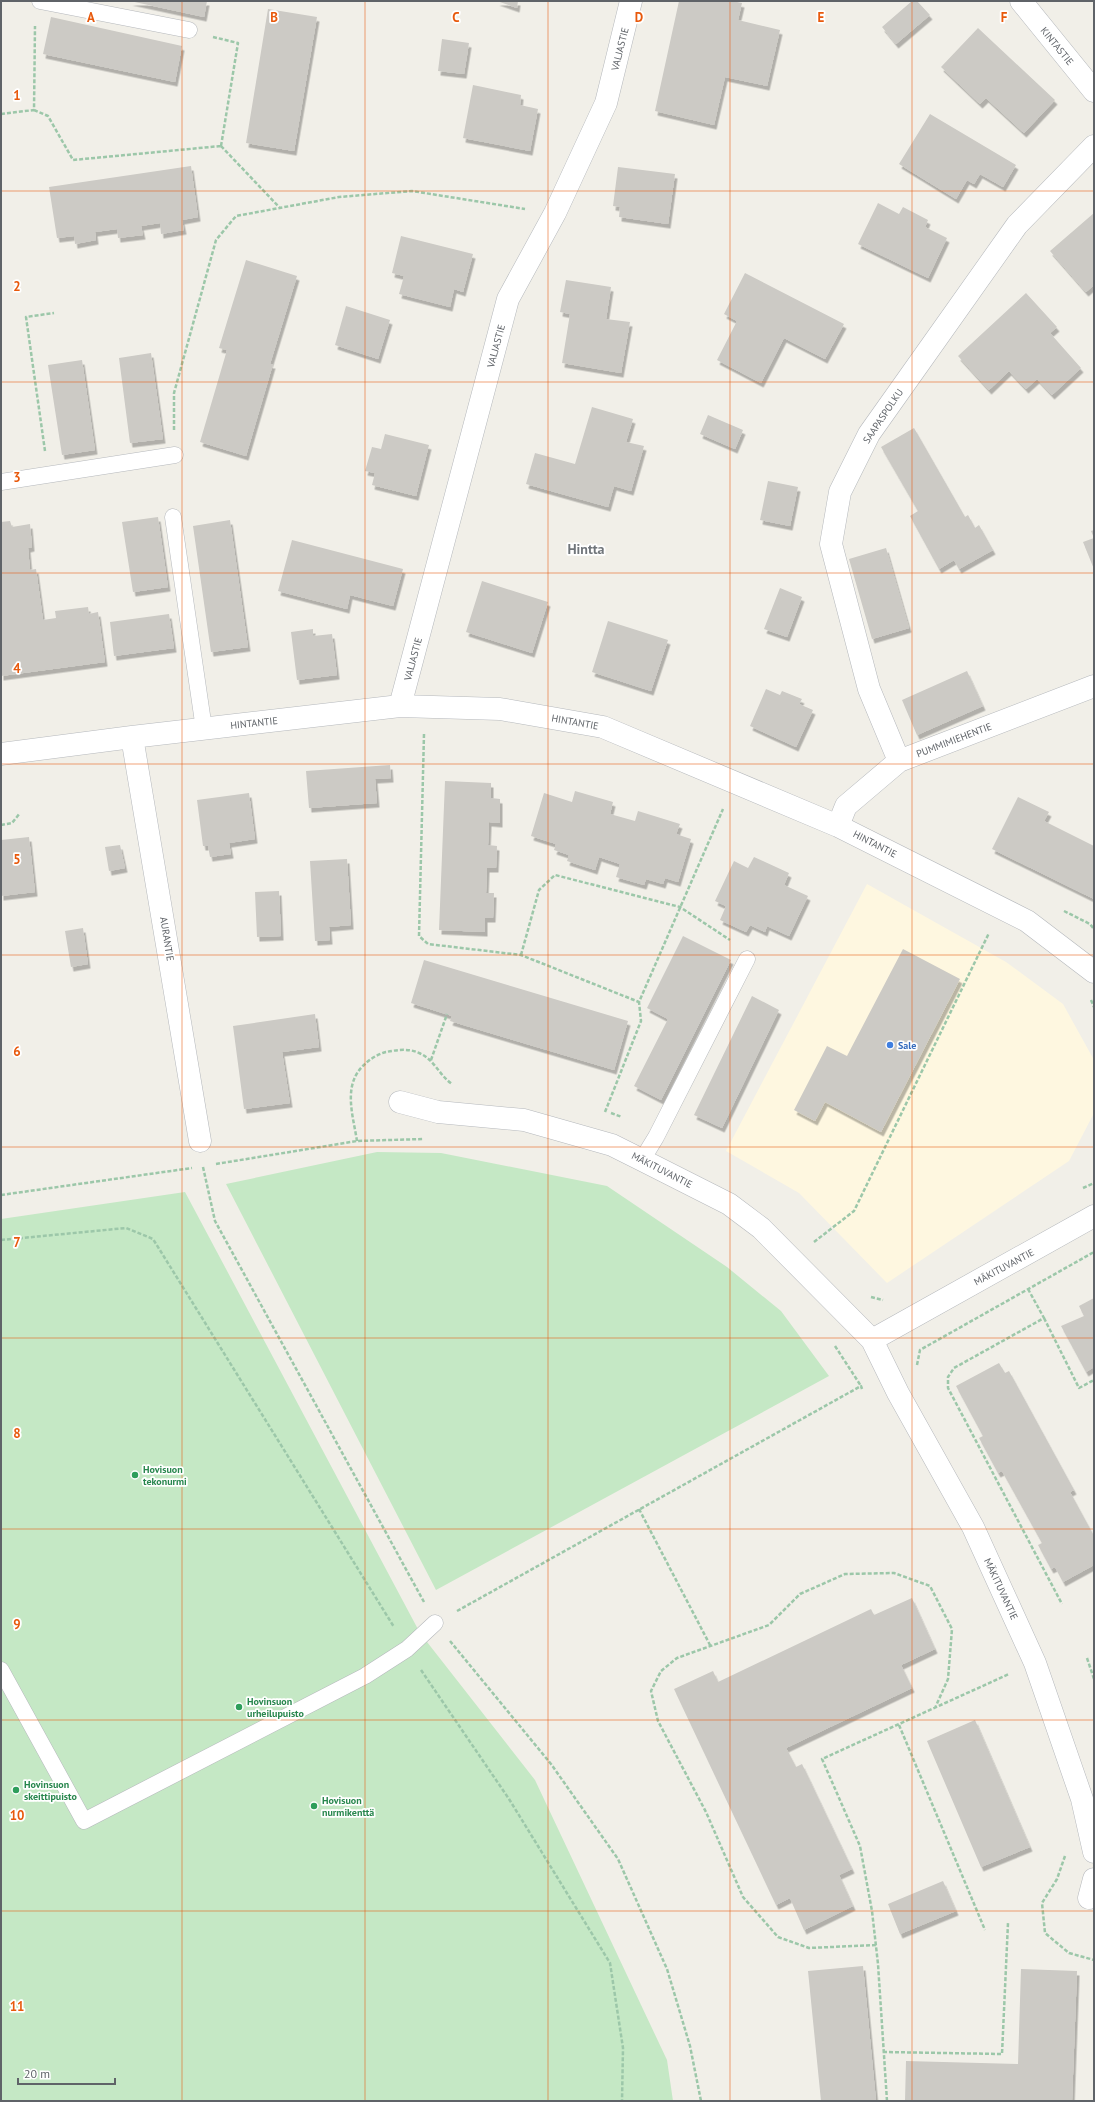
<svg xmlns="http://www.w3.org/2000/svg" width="1095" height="2102" viewBox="0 0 1095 2102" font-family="'PT Sans',sans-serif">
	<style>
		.commercial { fill: #fef7e0 }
		.green { fill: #c5e8c5 }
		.building { fill: #cccac5; filter: url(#shadow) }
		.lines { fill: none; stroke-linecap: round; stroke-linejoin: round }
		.service-casing { stroke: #b5b8bc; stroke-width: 17 }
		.minor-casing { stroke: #b5b8bc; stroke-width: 23 }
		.path { stroke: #9cc7a9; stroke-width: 2.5; stroke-dasharray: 4 2; stroke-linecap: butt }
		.service { stroke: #fff; stroke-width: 16 }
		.minor { stroke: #fff; stroke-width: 22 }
		.grid { fill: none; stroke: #e8590c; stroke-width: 1; stroke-opacity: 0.55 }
		.shop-dot { fill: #3f7fe0; stroke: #fff; stroke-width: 1.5 }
		.leisure-dot { fill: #2e9e5b; stroke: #fff; stroke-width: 1.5 }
		.labels { text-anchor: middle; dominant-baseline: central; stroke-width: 3.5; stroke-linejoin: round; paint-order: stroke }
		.street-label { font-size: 10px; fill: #5f6368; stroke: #fff }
		.shop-label { font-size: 10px; font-weight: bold; fill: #366cbe; stroke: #fff; text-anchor: start }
		.leisure-label { font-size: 10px; font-weight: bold; fill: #27864d; stroke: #fff; text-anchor: start }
		.district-label { font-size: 14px; font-weight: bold; fill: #70757a; stroke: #fff }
		.grid-label { font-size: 13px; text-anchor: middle; font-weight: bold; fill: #e8590c; stroke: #fff; stroke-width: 3.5; stroke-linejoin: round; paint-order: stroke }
	</style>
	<defs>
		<filter id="shadow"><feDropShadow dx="2.5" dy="4.5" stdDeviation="0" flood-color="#0004"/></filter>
	</defs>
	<rect width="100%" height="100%" fill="#f1efe8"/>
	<!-- commercial -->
	<path class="commercial" d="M867 884 1006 962 1063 1004 1094 1060 1093 1115 1069 1161 887 1283 799 1193 726 1151Z"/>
	<!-- green -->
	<path class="green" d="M377 1152 441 1153 607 1186 727 1267 781 1311 829 1376 436 1590 226 1184Z
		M185 1192 420 1633 535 1780 667 2060 673 2101H1V1219Z"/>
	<!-- building -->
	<path class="building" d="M130 1H207L204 17Z
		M497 1H518L517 8Z
		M679 1H732L742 3 738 20 780 30 767 86 725 77 714 125 655 111Z
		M912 1H917L930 15 896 44 882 27Z
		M268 9 317 17 294 151 246 143Z
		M51 17 182 46 175 82 43 54Z
		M978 28 1055 100 1024 133 986 98 980 104 941 67Z
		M442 39 469 43 464 74 438 71Z
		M473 85 521 95 520 105 538 109 530 151 463 138Z
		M930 114 1016 165 1003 187 980 174 974 184 967 180 956 199 899 164Z
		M191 166 198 217 182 220 184 230 161 234 160 223 141 226 143 235 118 238 117 229 95 232 96 240 75 244 74 236 57 238 49 187Z
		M618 167 675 174 668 224 619 217 620 207 613 206Z
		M878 203 899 214 903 207 928 220 925 227 947 238 928 278 858 244Z
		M1094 213V285L1086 292 1050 251Z
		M401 236 473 254 463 292 454 289 450 307 399 294 404 276 392 273Z
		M246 260 297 276 270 364H273L246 456 200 442 227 350 219 348Z
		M745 273 844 324 825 359 784 338 761 383 717 360 737 321 724 314Z
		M566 280 611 287 606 319 630 322 621 373 562 363 570 314 560 312Z
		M1026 293 1057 327 1050 333 1081 368 1052 395 1037 379 1026 389 1009 371 989 390 958 356Z
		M346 306 390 320 378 359 335 345Z
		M151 353 163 439 130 443 119 358Z
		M82 360 95 450 62 455 48 365Z
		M592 407 633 419 626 442 644 446 631 491 614 486 608 507 526 484 535 453 575 464Z
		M708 415 743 430 735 449 700 434Z
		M914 428 965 517 968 515 975 528 979 525 993 550 959 569 954 560 939 569 910 516 918 511 881 447Z
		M385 434 429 445 416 496 372 485 375 473 365 471 372 447 381 449Z
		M768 481 798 487 790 526 760 520Z
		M158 517 168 587 133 592 122 522Z
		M230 520 248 647 211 652 193 526Z
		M10 521 12 527 30 524 32 547 28 548 30 570 36 569 43 620 56 618 55 611 88 607 89 614 98 612 105 662 1 676V522Z
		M1094 530V569L1083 542 1094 538 1091 531Z
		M292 540 403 569 393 606 350 595 347 609 278 591Z
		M886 548 909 628 872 639 849 559Z
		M482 581 548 602 532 653 466 632Z
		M780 588 802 597 787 637 764 629Z
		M169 614 174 648 114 656 110 622Z
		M608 621 668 640 651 691 592 672Z
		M313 629V636L332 634 337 675 297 680 291 632Z
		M967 671 983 706 917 735 902 700Z
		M766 689 780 695 782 691 802 699 799 704 813 710 796 747 750 726Z
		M390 765 391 778 375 779 377 803 309 808 306 771Z
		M445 781 491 783V798L500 799V823L489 822 488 845 497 846 496 868H487L486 893H494L493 918H485V932L439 930Z
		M575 791 613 802 610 814 635 821 638 811 680 824 676 834 691 839 678 882 665 878 663 884 646 879 644 885 616 877 620 864 599 857 595 870 567 861 569 855 554 850 556 844 531 836 544 793 572 802Z
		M249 793 255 839 229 843 231 854 210 857 208 846H203L197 800Z
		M1018 797 1049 812 1044 821 1094 846V899L992 849Z
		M29 837 35 892 1 896V840Z
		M120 845 125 868 109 871 105 847Z
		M754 857 789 873 784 885 808 896 789 936 767 926 765 932 750 925 746 932 720 920 726 906 715 901 734 861 748 868Z
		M347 859 351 925 329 927 330 940 315 941 310 861Z
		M279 891 281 936 257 937 255 892Z
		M83 928 88 964 71 967 65 931Z
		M683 936 731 960 661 1100 634 1086 668 1019 647 1008Z
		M903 949 960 979 881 1132 825 1102 815 1121 794 1110 827 1046 847 1056Z
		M424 960 628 1021 614 1070 450 1021 452 1016 411 1003Z
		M752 996 779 1010 722 1128 694 1115Z
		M315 1014 319 1047 282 1052 290 1103 244 1109 233 1026Z
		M1094 1298V1367L1086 1372 1061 1326 1084 1316 1079 1306Z
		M999 1363 1005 1373 1009 1371 1074 1490 1070 1492 1094 1536V1565L1063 1582 1055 1567 1051 1569 1038 1545 1042 1543 1002 1471 998 1473 979 1438 983 1436 956 1386Z
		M912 1598 935 1649 901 1665 912 1688 786 1748 796 1767 802 1764 852 1869 839 1875 853 1906 804 1930 790 1898 776 1905 674 1689 713 1671 718 1682 871 1609 874 1615Z
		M975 1720 1030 1847 981 1867 927 1741Z
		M943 1881 956 1911 900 1934 888 1904Z
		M863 1966 876 2101H821L808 1971Z
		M1021 1969 1077 1971 1072 2101H905L906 2061 1018 2064Z"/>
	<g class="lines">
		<defs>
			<path id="service" d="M40 1 189 30
				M1 482 175 455
				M173 517 204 729
				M642 1160 656 1137 747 959
				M1 1670 84 1821 365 1676 407 1649 435 1623"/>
			<path id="minor" d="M1021 1 1094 91
				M400 706 508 299 555 213 606 103 631 1
				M132 737 200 1141
				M1 754 132 737 400 706 500 709 603 727 838 826 1027 921 1094 972
				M899 761 869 689 831 544 840 492 869 434 1017 225 1094 146
				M838 826 846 806 899 761 1094 686
				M400 1102 438 1112 524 1120 612 1145 642 1160 729 1204 761 1228 872 1340
				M1094 1216 872 1340 898 1393 973 1527 1035 1663 1082 1799 1094 1852
				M1089 1898 1094 1879"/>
		</defs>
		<!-- service casing -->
		<use href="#service" class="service-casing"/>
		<!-- minor casing -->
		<use href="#minor" class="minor-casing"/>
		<!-- path -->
		<path class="path" d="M213 37 238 43 221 146
			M34 110 48 116 73 160 221 146
			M1 114 34 110 35 26
			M221 146 280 208
			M174 430V393L216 240 236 216 339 197 412 191 525 209
			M45 451 26 317 54 313
			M424 734 419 936 428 944 521 955 639 1002
			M1 825 12 823 20 813
			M1064 911 1090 924 1094 929
			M521 955 539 890 555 875 680 907 730 940
			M1091 1000 1094 1007
			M431 1060 447 1014
			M605 1112 641 1021 639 1002 723 809
			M611 1113 622 1117
			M357 1141C353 1115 342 1084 365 1064 370 1059 378 1054 386 1052 396 1050 409 1048 419 1053 434 1059 439 1075 452 1084
			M216 1164 357 1141 423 1139
			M203 1167 215 1221 424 1602
			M1083 1188 1094 1183
			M1 1195 192 1168
			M1 1240 126 1228 153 1239 394 1627
			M814 1242 854 1211 989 933
			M1028 1289 1044 1318 954 1368 948 1377V1388L1062 1604
			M871 1297 883 1300
			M1044 1318 1079 1388 1094 1380
			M835 1346 861 1386
			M917 1365 920 1350 1094 1252
			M639 1509 710 1645
			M457 1611 861 1386 862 1389
			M450 1641 551 1764 618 1859 667 1969 690 2046 701 2101
			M1087 1658 1094 1679
			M421 1670 509 1799 610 1963 623 2048 622 2101
			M899 1725 985 1930
			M1065 1856 1057 1879 1042 1903 1045 1933 1069 1953 1094 1960
			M876 1945 809 1948 778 1937 743 1897 706 1812 658 1721 651 1691 661 1671 677 1658 769 1625 800 1594 845 1574 894 1573 930 1586 952 1629 948 1679 935 1708
			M883 2052 1002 2054 1008 1923
			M887 2101 878 1964 872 1911 860 1846 822 1759 1009 1674"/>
		<!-- service -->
		<use href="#service" class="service"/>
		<!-- minor -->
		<use href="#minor" class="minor"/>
	</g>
	<!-- grid -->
	<path class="grid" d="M182 1V2101M365 1V2101M548 1V2101M730 1V2101M912 1V2101M1 191H1094M1 382H1094M1 573H1094M1 764H1094M1 955H1094M1 1147H1094M1 1338H1094M1 1529H1094M1 1720H1094M1 1911H1094"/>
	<!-- markers -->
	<circle class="shop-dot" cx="890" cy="1045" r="4"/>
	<g class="leisure-dot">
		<circle cx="135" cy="1475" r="4"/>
		<circle cx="239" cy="1707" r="4"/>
		<circle cx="16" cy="1790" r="4"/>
		<circle cx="314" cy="1806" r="4"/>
	</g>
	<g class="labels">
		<!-- street labels -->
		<g class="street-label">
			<text transform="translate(1057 46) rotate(51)">KINTASTIE</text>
			<text transform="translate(620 49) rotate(-76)">VALJASTIE</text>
			<text transform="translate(496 346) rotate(-75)">VALJASTIE</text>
			<text transform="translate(883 416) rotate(-56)">SAAPASPOLKU</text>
			<text transform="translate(413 659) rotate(-75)">VALJASTIE</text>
			<text transform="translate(575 722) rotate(10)">HINTANTIE</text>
			<text transform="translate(254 723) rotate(-6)">HINTANTIE</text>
			<text transform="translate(954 740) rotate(-21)">PUMMIMIEHENTIE</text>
			<text transform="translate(875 844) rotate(27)">HINTANTIE</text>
			<text transform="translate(167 939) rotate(81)">AURANTIE</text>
			<text transform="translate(662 1170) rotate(27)">MÄKITUVANTIE</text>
			<text transform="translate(1004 1267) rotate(-28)">MÄKITUVANTIE</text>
			<text transform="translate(1001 1589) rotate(65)">MÄKITUVANTIE</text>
		</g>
		<!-- shop labels -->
		<g class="shop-label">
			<text x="898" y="1045">Sale</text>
		</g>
		<!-- leisure labels -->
		<g class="leisure-label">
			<text x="143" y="1469">Hovisuon<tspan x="143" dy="12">tekonurmi</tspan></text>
			<text x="247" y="1701">Hovinsuon<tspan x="247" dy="12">urheilupuisto</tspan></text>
			<text x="24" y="1784">Hovinsuon<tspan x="24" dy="12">skeittipuisto</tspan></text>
			<text x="322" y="1800">Hovisuon<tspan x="322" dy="12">nurmikenttä</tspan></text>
		</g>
		<!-- district labels -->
		<g class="district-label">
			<text x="586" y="549">Hintta</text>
		</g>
	</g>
	<g class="grid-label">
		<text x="91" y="22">A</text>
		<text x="274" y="22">B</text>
		<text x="456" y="22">C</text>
		<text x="639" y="22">D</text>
		<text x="821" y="22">E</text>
		<text x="1004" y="22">F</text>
		<text x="17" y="100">1</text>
		<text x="17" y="291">2</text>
		<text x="17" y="482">3</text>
		<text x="17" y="673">4</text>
		<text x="17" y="864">5</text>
		<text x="17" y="1056">6</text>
		<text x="17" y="1247">7</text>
		<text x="17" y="1438">8</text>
		<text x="17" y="1629">9</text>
		<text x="17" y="1820">10</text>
		<text x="17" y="2011">11</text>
	</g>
	<!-- border -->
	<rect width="1095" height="2102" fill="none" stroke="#5f6368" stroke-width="4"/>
	<!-- scale -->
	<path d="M18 2078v6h97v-6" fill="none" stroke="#5f6368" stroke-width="2"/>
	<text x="24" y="2078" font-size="12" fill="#5f6368" stroke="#ffffff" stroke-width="3" paint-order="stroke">20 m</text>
</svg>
